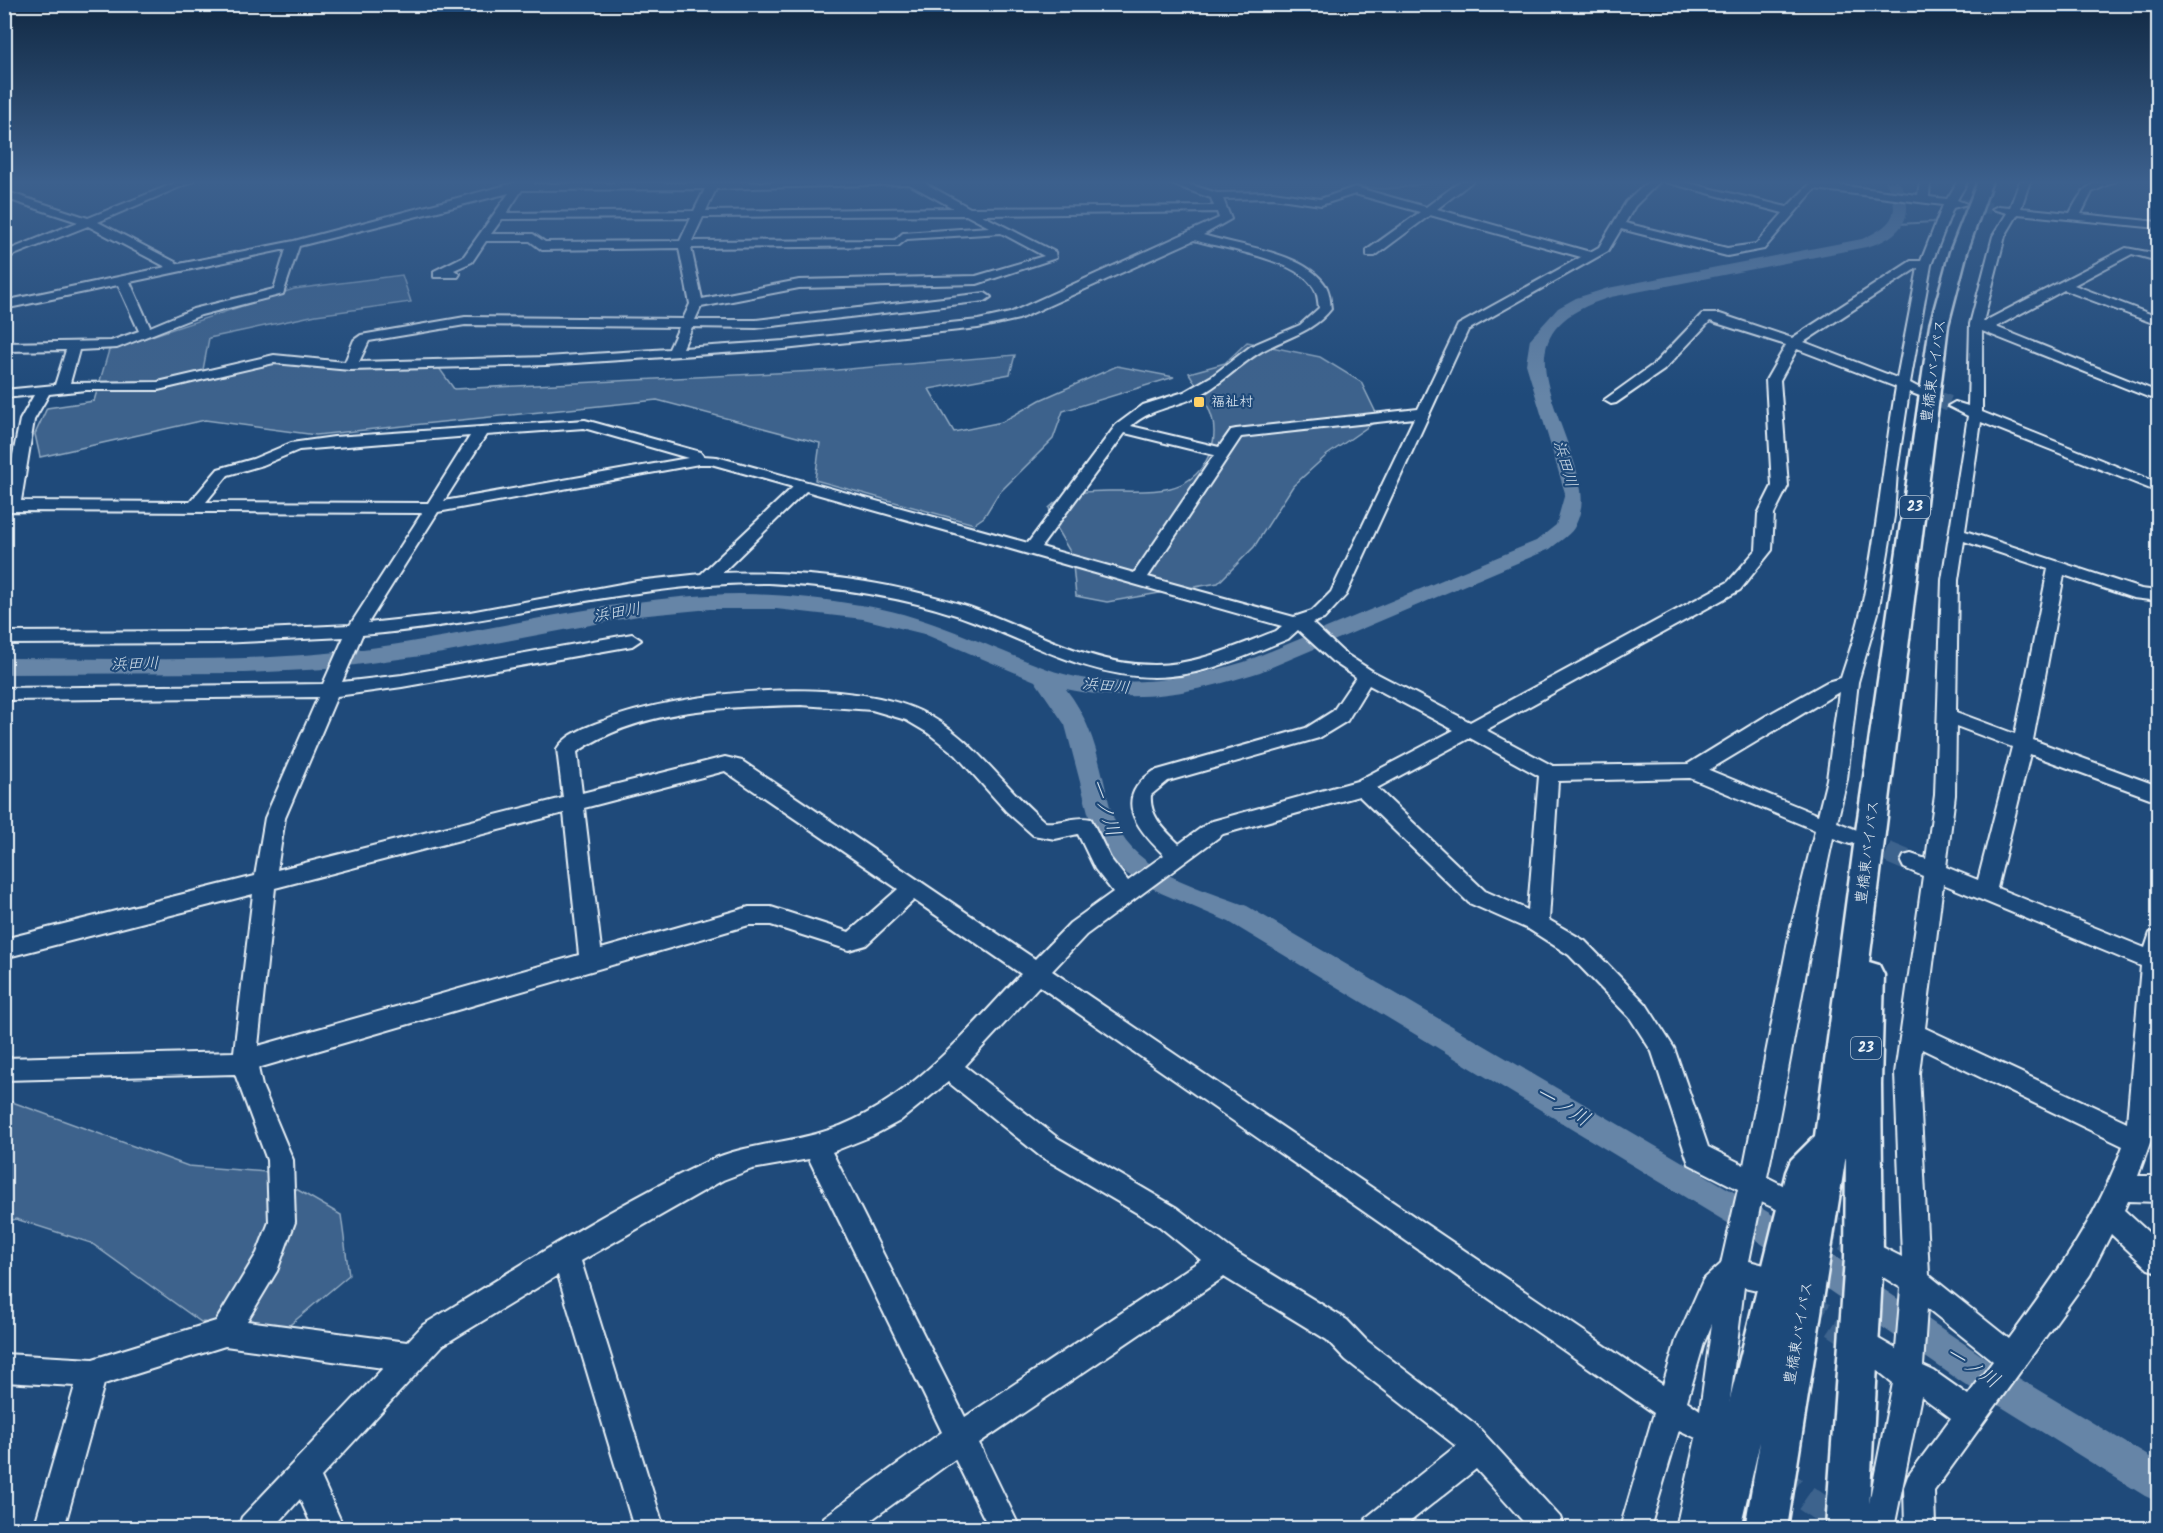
<svg xmlns="http://www.w3.org/2000/svg" width="2163" height="1533" viewBox="0 0 2163 1533" font-family="Kalam,'Klee One',sans-serif">
	<style>
		.built { fill: #2e5683 }
		.green { fill: #3c628c; stroke: #92aac2; stroke-width: 1.5 }
		.lines { fill: none; stroke-linecap: round; stroke-linejoin: round }
		.stream { stroke: #9ab0c7; stroke-width: 2 }
		.river { fill: #6685a7; fill-rule: evenodd }
		.minor-tunnel-far3 { stroke: #3d638d; stroke-width: 12; stroke-dasharray: 12 6; stroke-linecap: butt }
		.minor-tunnel-far2 { stroke: #3d638d; stroke-width: 16; stroke-dasharray: 16 8; stroke-linecap: butt }
		.minor-tunnel-far1 { stroke: #3d638d; stroke-width: 21; stroke-dasharray: 21 10; stroke-linecap: butt }
		.minor-tunnel { stroke: #3d638d; stroke-width: 27; stroke-dasharray: 27 14; stroke-linecap: butt }
		.minor-casing { stroke: #e8f1f8; stroke-width: 4 }
		.highway-casing { stroke: #e8f1f8; stroke-width: 5 }
		.minor { fill: #1f4a7a; fill-rule: evenodd }
		.highway { fill: #1f4a7a; fill-rule: evenodd }
		.poi-dot { fill: #ffd166; stroke: #1f4a7a; stroke-width: 2 }
		.labels { text-anchor: middle; dominant-baseline: central; stroke-width: 4.5; stroke-linejoin: round; paint-order: stroke }
		.far-poi-label { font-size: 14px; fill: #e8f1f8; stroke: #1f4a7a; text-anchor: start }
		.shield { fill: #1f4a7a; stroke: #acbfd2; stroke-width: 1.5 }
		.shield-label { font-size: 14px; font-weight: bold; fill: #e8f1f8 }
		.street-label { font-size: 15px; fill: #e8f1f8; stroke: #1f4a7a }
		.water-label { font-size: 16px; font-style: italic; fill: #d4e1ec; stroke: #1f4a7a }
		.near-water-label { font-size: 20px; font-style: italic; fill: #d4e1ec; stroke: #1f4a7a }
	</style>
	<rect width="100%" height="100%" fill="#1f4a7a"/>
	<filter id="ink" filterUnits="userSpaceOnUse"><feTurbulence type="fractalNoise" baseFrequency=".0167" numOctaves="2"/><feDisplacementMap in="SourceGraphic" scale="12" xChannelSelector="R" yChannelSelector="G"/><feConvolveMatrix kernelMatrix="1 2 1 2 8 2 1 2 1" color-interpolation-filters="sRGB"/></filter>
	<g filter="url(#ink)">
		<!-- built -->
		<path class="built" d="M1174 181H1462L1427 208 1354 187 1320 199 1275 193 1219 194Z"/>
		<!-- green -->
		<path class="green" d="M1351 181H1430C1412 188 1367 194 1351 181Z
			M402 275 411 302 316 315 209 338 202 375 282 359 327 369 437 365 454 389 837 370 1015 355 1010 374 929 389 954 432 1002 422 1040 400 1117 366 1174 377 1063 411 1053 439 998 494 984 517 974 524 815 480 820 443 657 400 316 435 205 420 40 457 35 434 47 408 94 401 109 350 294 289Z
			M1247 342 1320 357 1361 382 1379 419 1327 455 1293 486 1254 547 1218 583 1107 602 1076 596 1072 555 1056 528 1049 508C1086 468 1174 519 1206 461 1225 427 1207 403 1189 373L1225 363Z
			M4 1099 188 1166 267 1172 341 1215 349 1275 285 1329 201 1322 91 1243 16 1219 5 1222Z"/>
		<g class="lines">
			<!-- stream -->
			<path class="stream" d="M1947 200 1957 181
				M1898 224 1934 222 1943 206"/>
			<!-- river -->
			<path class="river" d="M1885 181H1899C1918 214 1902 238 1866 247L1611 297C1508 328 1550 387 1574 462 1581 486 1587 504 1574 528 1569 536 1557 543 1550 549L1260 672C1190 694 1139 704 1066 689 1088 717 1096 747 1104 781 1108 799 1112 819 1121 834 1146 875 1206 890 1247 906L1778 1218 1987 1359 2158 1462V1502L2145 1496 1963 1383 1756 1240 1229 922 1161 893 1127 874 1114 862 1104 849 1089 816 1065 725 1035 681 924 634 863 619 776 609H710L638 616 443 653 326 669 245 673 4 674V658C111 658 221 663 327 653 455 641 582 602 709 595 759 592 810 597 860 605 928 615 983 645 1045 668 1110 692 1180 681 1244 662L1536 541 1556 525 1565 493 1526 364 1530 339 1558 308 1576 298 1608 288 1862 239C1893 225 1903 213 1885 181Z"/>
			<!-- minor-tunnel-far3 -->
			<path class="minor-tunnel-far3" d="M1961 204 1998 209
				M1920 392 1938 399"/>
			<!-- minor-tunnel-far2 -->
			<path class="minor-tunnel-far2" d="M1934 398 1955 406"/>
			<!-- minor-tunnel-far1 -->
			<path class="minor-tunnel-far1" d="M1858 840 1911 862"/>
			<!-- minor-tunnel -->
			<path class="minor-tunnel" d="M1811 1216 1868 1251
				M1800 1301 1861 1341
				M1772 1475 1850 1528"/>
			<defs>
				<path id="minor" d="M180 181H194L98 222 179 264 294 241 522 181H535L533 184 921 181 970 208 1214 206 1211 198 1163 181H1179L1217 193 1273 192 1320 199 1355 187 1426 207 1461 181H1473L1437 209 1590 252 1599 247 1626 202 1649 181H1660L1635 206 1625 223 1727 248 1756 244 1783 213 1662 181H1680L1787 207 1812 182 1918 195 1920 181H1930L1929 197 1947 199 1958 181H1968L1957 200 1967 204 1953 208 1931 265 1910 383 1927 392 1920 396 1909 392 1897 471 1894 516 1878 613 1858 682 1847 779 1837 822 1857 830 1860 836 1857 842 1850 844 1833 838C1808 950 1791 1064 1767 1177L1794 1191 1798 1200 1794 1209 1785 1213 1761 1202 1749 1261 1776 1268 1780 1278 1776 1288 1766 1292 1744 1287 1722 1464 1706 1528H1676L1696 1438 1679 1430 1650 1528H1620L1654 1413 1039 986 965 1066 1058 1138 1177 1208 1234 1251 1347 1320 1366 1340 1475 1424 1560 1517 1564 1528H1529L1476 1469 1402 1528H1363L1367 1517 1456 1446 1346 1360 1327 1340 1224 1277 979 1443 1020 1528H989L955 1459 860 1528H820L824 1517 942 1432 809 1159 752 1169 723 1180 581 1261 664 1528H634L558 1275 443 1345 321 1477 344 1528H313L300 1499 274 1528H238L242 1517 383 1368 225 1346 104 1384 64 1528H34L75 1386 4 1382V1354L93 1359 216 1321 257 1253 269 1222 267 1160 235 1074 4 1080V1058L234 1052 253 894 4 958V939L255 876 265 818 318 697 4 700V688L323 684 344 637 220 643 4 644V632L220 631 350 625 422 513 11 511 4 514V500L20 420 34 395 4 398V390L55 385 66 350 4 351V343L111 341 139 331 118 285 4 309V301L166 267 88 226 4 259V252L78 222 4 198V191L88 218ZM909 184 953 208 706 211 716 189ZM705 189 694 211 507 213 522 190ZM1815 189 1943 205 1921 261H1911L1792 338 1720 314H1702L1654 364 1604 400 1611 404 1616 403 1664 370 1710 321 1786 345 1766 380 1772 486 1758 514 1756 550 1728 582 1470 722 1372 671 1344 653 1312 623 1324 619 1346 595 1468 330 1608 251 1621 229 1727 256 1764 249ZM509 193 464 256 434 271V277H458L460 274 454 270 472 262 486 241H530L542 250 679 248 690 304 683 319 465 317 361 335 354 340 345 362 274 355 158 382 70 383 79 350 117 348 201 315 283 294 299 246ZM1355 194 1420 212 1367 250V256H1375L1430 215 1581 257 1458 325 1418 409 1236 429 1231 430 1219 447 1131 426C1150 409 1171 408 1194 398 1219 387 1238 365 1262 351 1287 337 1312 333 1331 309 1330 302 1330 293 1326 286 1305 252 1238 246 1203 235L1231 219 1223 199 1273 198 1321 205ZM1217 212 1219 218 1010 313 978 320 784 341 683 348 692 327 756 328 985 301 991 297 985 293 756 320H695L701 307 799 288 977 284 1056 258 1055 252 982 215ZM966 215 989 227 903 233 895 240 692 241 703 217ZM691 218 680 241 545 242 533 234H491L502 219ZM1001 233 1044 256 976 276 799 280 702 299 691 248 898 246 907 239ZM1194 240C1224 249 1300 259 1315 290 1318 295 1318 302 1319 308L1300 325 1251 346 1212 376 1184 392 1143 405 1116 425 1028 543 717 457 703 456 700 452 585 420 334 437 291 443 253 459 218 469 190 502 21 501 34 420 49 394 86 390H158L274 363 350 370 546 365 784 349 978 328 1019 319ZM286 249 274 289 193 309 150 327 130 282ZM1918 268 1897 378 1804 342 1917 268ZM465 325 679 327 669 349 546 357 359 362 369 341ZM1797 349 1896 387C1883 462 1877 537 1861 611 1856 634 1848 656 1841 678L1827 682 1766 716 1688 764 1553 766 1486 730 1740 590 1772 550 1774 514 1788 486 1780 380ZM1414 418 1331 592 1312 611 1294 617 1148 577 1241 437ZM584 428 688 458 444 501 486 435ZM1125 433 1214 455 1134 573 1041 547ZM470 436 428 503 206 502 228 475 263 465 299 450ZM699 464H711L793 487 701 574 637 581 470 612 368 623 438 512ZM806 491 1282 626 1276 631C1236 646 1197 665 1154 665 1088 665 1030 628 969 607 889 581 805 570 722 573ZM769 583C833 587 895 595 956 615 1022 637 1083 677 1154 677 1202 677 1245 656 1288 639L1298 630 1332 661 1356 677 1333 711 1306 728 1154 771C1112 798 1136 828 1164 855L1128 881 1110 858 1091 819C1076 815 1061 824 1045 822 1002 786 972 735 920 711 843 675 681 691 603 721 588 726 565 735 557 749L563 798 277 870 285 818 337 696 402 687 632 646 641 640 632 634 402 675 342 682 362 635C499 624 631 582 769 583ZM1369 685 1454 730 1357 781 1209 822 1179 844C1165 830 1149 816 1151 795L1168 781 1319 738 1347 721ZM1839 692 1827 779 1818 815 1709 770ZM801 705 872 710 906 720 928 733 956 755 1006 811 1033 835 1055 839 1078 834 1095 869 1113 892 1070 923 1035 959 742 761 725 757 582 793 577 752C642 708 725 707 801 705ZM1470 738 1539 776 1528 910 1485 891 1377 788ZM725 771 898 889 849 932 771 907H749L601 949 584 808ZM1690 778 1815 830 1790 931 1744 1165 1708 1147 1674 1048 1646 1004 1585 941 1549 920 1558 781ZM1359 796 1469 903 1530 930 1569 955 1630 1018 1652 1052 1689 1164 1738 1189 1721 1264 1703 1280 1676 1341 1663 1385 1052 971 1086 935 1223 834ZM564 813 579 955 258 1046 275 888ZM914 900 1021 974C962 1036 902 1111 816 1134 779 1144 742 1145 706 1162 608 1208 516 1269 423 1325L407 1342 247 1321 277 1271 295 1222 293 1160 262 1086 258 1068 749 925H771L849 950 866 945ZM948 1082 1040 1156 1159 1226 1201 1260 965 1417 832 1152 872 1136 900 1121ZM1712 1324 1700 1410 1687 1401 1704 1343Z
					M2020 181H2030L2021 208 2070 213C2083 189 2087 181 2116 181L2092 192 2081 214 2158 222V228L2018 214 2005 236 1983 322 2126 248 2158 254V261L2132 254 2074 285 2158 317V325L2064 290 1996 327 2158 392V401L1982 331V412L2158 483V492L1981 422 1965 531 2141 589 2158 591V601L2133 598 2064 575 2033 740 2158 786V801L2030 754 1997 888 2145 948 2150 933 2158 931V1036L2151 1140 2138 1176H2158V1202L2128 1201 2124 1210 2158 1241V1272L2148 1269 2111 1234 2090 1275 1934 1491 1935 1528H1905L1904 1487 1908 1476 1951 1418 1921 1396 1894 1528H1864L1893 1383 1867 1362 1863 1352 1867 1342 1877 1338 1896 1349 1901 1288 1870 1269 1867 1259 1870 1249 1880 1246 1902 1257 1895 1073 1923 876 1904 868 1901 862 1904 856 1911 854 1926 859 1935 795 1942 580 1968 416 1948 406 1955 402 1968 406 1970 324 1993 236 2007 213 1992 209 1998 206 2010 207ZM1964 541 2048 569 2015 734 1956 712 1958 580ZM1956 726 2012 747 1978 880 1946 867 1955 795ZM1943 884 2141 966 2127 1122 1925 1028ZM1922 1049 2123 1146C2097 1219 2055 1276 2009 1339L1929 1275 1919 1073ZM1927 1308 1993 1361 1968 1395 1934 1371 1923 1366Z"/>
				<path id="highway" d="M1978 181H1992L1967 252 1948 325 1869 962 1879 965 1884 975 1881 1084 1883 1258 1868 1528H1826L1845 1258 1846 1155 1787 1528H1745L1760 1442 1740 1528H1698L1786 1172 1791 1160 1815 1136 1855 838 1930 325 1950 252Z"/>
			</defs>
			<!-- minor casing -->
			<use href="#minor" class="minor-casing"/>
			<!-- highway casing -->
			<use href="#highway" class="highway-casing"/>
			<!-- minor -->
			<use href="#minor" class="minor"/>
			<!-- highway -->
			<use href="#highway" class="highway"/>
		</g>
	</g>
	<!-- sky -->
	<linearGradient id="sky" x2="0" y2="1"><stop stop-color="#112943"/><stop offset="0.46" stop-color="#3c608d"/><stop offset="1" stop-color="#3c608d" stop-opacity="0"/></linearGradient>
	<rect width="2163" height="396" fill="url(#sky)"/>
	<!-- markers -->
	<rect class="poi-dot" x="1193" y="396" width="12" height="12" rx="3"/>
	<g class="labels">
		<!-- far-poi labels -->
		<g class="far-poi-label">
			<text x="1211" y="402">福祉村</text>
		</g>
		<!-- shield labels -->
		<g class="shield">
			<rect x="1900" y="496" width="30" height="22" rx="4.5"/>
			<rect x="1851" y="1037" width="30" height="22" rx="4.5"/>
		</g>
		<g class="shield-label">
			<text x="1915" y="507">23</text>
			<text x="1866" y="1048">23</text>
		</g>
		<!-- street labels -->
		<g class="street-label">
			<text transform="translate(1934 371) rotate(-82)">豊橋東バイパス</text>
			<text transform="translate(1868 852) rotate(-83)">豊橋東バイパス</text>
			<text transform="translate(1799 1333) rotate(-80)">豊橋東バイパス</text>
		</g>
		<!-- water labels -->
		<g class="water-label">
			<text transform="translate(1565 464) rotate(74)">浜田川</text>
			<text transform="translate(617 613) rotate(-10)">浜田川</text>
			<text transform="translate(135 664) rotate(-1)">浜田川</text>
			<text transform="translate(1106 686) rotate(6)">浜田川</text>
		</g>
		<!-- near-water labels -->
		<g class="near-water-label">
			<text transform="translate(1104 808) rotate(72)">一ノ川</text>
			<text transform="translate(1562 1107) rotate(31)">一ノ川</text>
			<text transform="translate(1972 1368) rotate(33)">一ノ川</text>
		</g>
	</g>
	<!-- margin -->
	<rect width="2163" height="1533" fill="none" stroke="#1f4a7a" stroke-width="24"/>
	<rect x="12" y="12" width="2139" height="1509" fill="none" stroke="#e8f1f8" stroke-width="2" filter="url(#ink)"/>
</svg>
